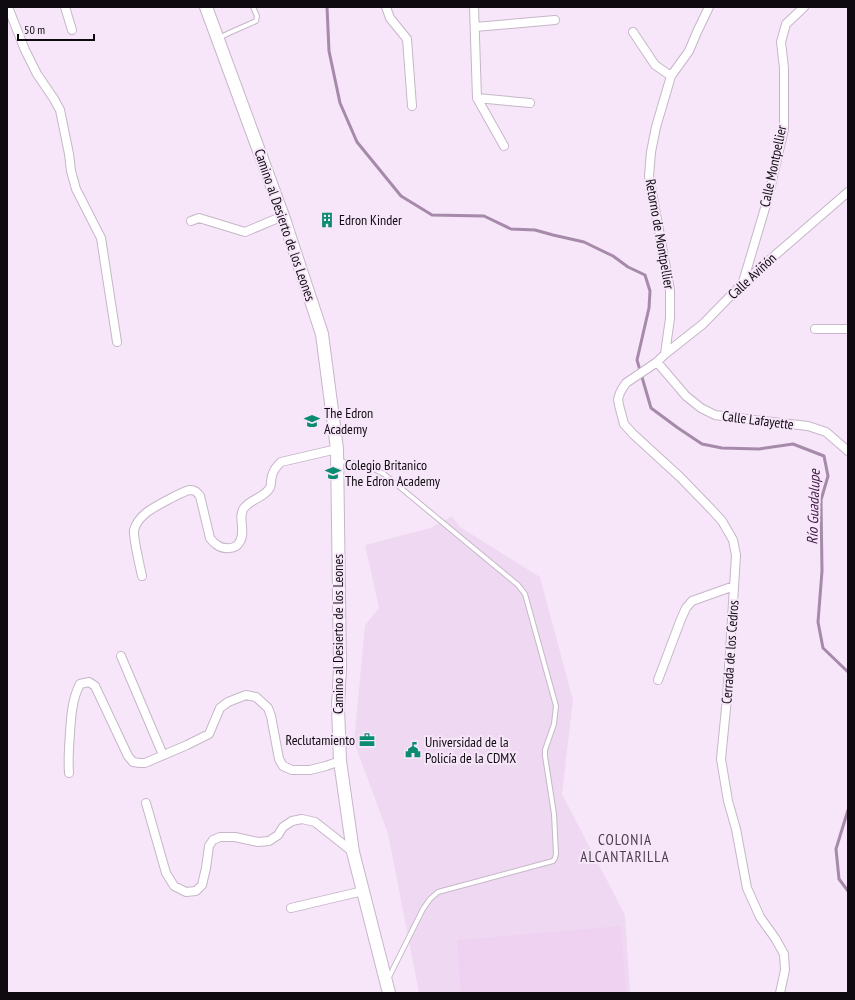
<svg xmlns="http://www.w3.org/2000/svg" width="855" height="1000" viewBox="0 0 855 1000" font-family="'PT Sans Narrow',sans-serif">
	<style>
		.built { fill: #efd9f2 }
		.green { fill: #efd1f2 }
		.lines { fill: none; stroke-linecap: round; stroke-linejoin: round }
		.stream { stroke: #a68aaa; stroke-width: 3 }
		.lane-casing { stroke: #c6b6c8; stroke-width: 6 }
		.street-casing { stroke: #c6b6c8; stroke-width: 10 }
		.secondary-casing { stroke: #c6b6c8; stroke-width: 14 }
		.lane { stroke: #fff; stroke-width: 4 }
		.street { stroke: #fff; stroke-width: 8 }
		.secondary { stroke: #fff; stroke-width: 12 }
		.labels { text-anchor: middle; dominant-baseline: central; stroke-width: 4; stroke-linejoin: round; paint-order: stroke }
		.street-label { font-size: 14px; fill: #0f0a10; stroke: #f7e6f9 }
		.poi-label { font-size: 14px; fill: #0f0a10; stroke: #f7e6f9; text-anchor: start }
		.water-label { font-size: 15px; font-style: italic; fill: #401b45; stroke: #f7e6f9 }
		.neighbourhood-label { font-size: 15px; letter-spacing: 1px; fill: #4b3d4c; stroke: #f7e6f9 }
	</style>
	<rect width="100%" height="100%" fill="#f7e6f9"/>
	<!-- built -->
	<path class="built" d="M452 516 460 527 540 577 573 700 562 794 625 915 630 993H419L388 834 354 742 365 625 379 608 365 545 430 528Z"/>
	<!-- green -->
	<path class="green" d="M621 926 626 993H461L457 940Z"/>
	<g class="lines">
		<!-- stream -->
		<path class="stream" d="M327 7 329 51 340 103 357 142 401 196 432 215 484 216 511 229 535 230 553 235 584 242 613 256 628 267 645 275 650 291 649 308 637 360 651 408 678 428 702 444 722 448 759 449 793 444 824 456 828 476 821 500 822 571 818 622 823 648 848 672
			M848 810 836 849 839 879 848 891"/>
		<defs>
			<path id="lane" d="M219 38 229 33 256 21 257 16 253 7
				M339 461C356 464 369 465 384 474L518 585 525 594 556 706 554 724 545 750V756L554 814 556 854 555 858 553 861 438 892 430 899 423 909 388 979"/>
			<path id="street" d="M8 7 25 50 37 74 54 99 60 110 69 154 71 171 76 189 101 238 117 342
				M65 7 72 30
				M386 7 390 18 407 39 412 106
				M474 7 477 98 504 146
				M475 27 555 20
				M633 32 655 65 671 76
				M477 98 530 103
				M191 221 199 218 245 232 283 216
				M743 282 768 198 784 129V68L781 42 786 24 804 7
				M815 329H848
				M665 354 670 318V290L649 176 651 152 656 127 671 76 689 51 697 32 709 7
				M657 362 686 396 701 408 715 415 729 417 808 426 826 432 848 451
				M142 576C140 567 133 537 134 530 136 523 141 517 146 513 152 508 183 491 190 490 195 490 197 492 200 496L210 538C212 541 214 543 217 545 222 549 235 550 239 543 247 532 237 517 244 508 251 499 263 498 269 489 271 487 271 484 271 481 272 472 275 468 281 462L337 449
				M121 656 163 755
				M658 680 681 619 686 608 692 601 734 586
				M69 773C68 760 69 746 70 733 71 717 72 699 80 684L89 682 95 686 128 756 133 762 140 763H145L187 745 209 734 220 708 228 702 246 695 256 697 268 708 271 716 279 759 283 766 292 770H310L326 766 340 761
				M146 803 166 873 174 886 186 892 196 891 202 885 206 868 209 846 213 840 220 837H235L258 842 269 841 278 835 283 827 292 821 302 819 315 822 353 852
				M291 908 363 891
				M780 993 785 970 784 954 775 938 760 917 747 888 736 829 728 801 721 759 727 698 735 571 736 555 733 540 722 521 712 510 680 477 633 434 624 424 619 405 618 399 620 393 622 389 626 383 657 362 665 354 703 324 743 283 848 192"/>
			<path id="secondary" d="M206 7 283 216 322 334 337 449 340 668 338 707 340 761 353 852 389 993"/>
		</defs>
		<!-- lane casing -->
		<use href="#lane" class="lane-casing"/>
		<!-- street casing -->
		<use href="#street" class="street-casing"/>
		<!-- secondary casing -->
		<use href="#secondary" class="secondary-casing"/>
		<!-- lane -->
		<use href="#lane" class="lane"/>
		<!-- street -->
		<use href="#street" class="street"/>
		<!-- secondary -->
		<use href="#secondary" class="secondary"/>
	</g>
	<!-- icons -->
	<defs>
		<symbol id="building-bare" viewBox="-9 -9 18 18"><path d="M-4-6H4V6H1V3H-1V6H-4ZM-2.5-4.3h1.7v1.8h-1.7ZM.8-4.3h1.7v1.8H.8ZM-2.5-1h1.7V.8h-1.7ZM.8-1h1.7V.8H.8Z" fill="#0b8c71" stroke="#f7e6f9" stroke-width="2.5" paint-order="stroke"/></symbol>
		<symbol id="school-bare" viewBox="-9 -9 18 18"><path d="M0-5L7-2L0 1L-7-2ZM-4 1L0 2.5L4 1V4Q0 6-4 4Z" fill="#0b8c71" stroke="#f7e6f9" stroke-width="2.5" paint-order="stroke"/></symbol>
		<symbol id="office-bare" viewBox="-9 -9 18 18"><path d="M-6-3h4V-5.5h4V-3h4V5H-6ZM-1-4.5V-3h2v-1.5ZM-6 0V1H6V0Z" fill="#0b8c71" stroke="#f7e6f9" stroke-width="2.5" paint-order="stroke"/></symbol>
		<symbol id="civic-bare" viewBox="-9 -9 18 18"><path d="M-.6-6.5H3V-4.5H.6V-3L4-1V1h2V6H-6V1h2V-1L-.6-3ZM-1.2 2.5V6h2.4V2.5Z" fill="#0b8c71" stroke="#f7e6f9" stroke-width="2.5" paint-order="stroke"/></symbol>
	</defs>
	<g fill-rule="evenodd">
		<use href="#building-bare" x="316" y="209" width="22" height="22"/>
		<use href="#school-bare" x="301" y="410" width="22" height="22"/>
		<use href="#school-bare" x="322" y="462" width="22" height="22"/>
		<use href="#office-bare" x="356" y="729" width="22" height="22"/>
		<use href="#civic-bare" x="402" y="739" width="22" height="22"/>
	</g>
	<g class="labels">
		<!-- street labels -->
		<g class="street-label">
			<text transform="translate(773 166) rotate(-78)">Calle Montpellier</text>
			<text transform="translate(285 225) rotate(71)">Camino al Desierto de los Leones</text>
			<text transform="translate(660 234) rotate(80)">Retorno de Montpellier</text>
			<text transform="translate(752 276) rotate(-43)">Calle Aviñón</text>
			<text transform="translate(758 420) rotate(7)">Calle Lafayette</text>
			<text transform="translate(338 634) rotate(-90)">Camino al Desierto de los Leones</text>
			<text transform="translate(730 652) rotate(-86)">Cerrada de los Cedros</text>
		</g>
		<!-- poi labels -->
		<g class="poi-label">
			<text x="339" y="220">Edron Kinder</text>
			<text x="324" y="413">The Edron<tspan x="324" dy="16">Academy</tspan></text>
			<text x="345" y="465">Colegio Britanico<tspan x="345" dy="16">The Edron Academy</tspan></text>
			<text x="355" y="740" text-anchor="end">Reclutamiento</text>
			<text x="425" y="742">Universidad de la<tspan x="425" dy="16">Policía de la CDMX</tspan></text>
		</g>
		<!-- water labels -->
		<g class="water-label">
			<text transform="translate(813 507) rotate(-88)">Río Guadalupe</text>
		</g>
		<!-- neighbourhood labels -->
		<g class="neighbourhood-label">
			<text x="625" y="839">COLONIA<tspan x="625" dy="17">ALCANTARILLA</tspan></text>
		</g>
	</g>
	<!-- border -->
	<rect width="855" height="1000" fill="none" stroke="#0f0a10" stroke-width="16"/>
	<!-- scale -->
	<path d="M18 34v6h76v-6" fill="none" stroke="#0f0a10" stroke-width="2"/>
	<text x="24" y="34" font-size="12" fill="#0f0a10" stroke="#f7e6f9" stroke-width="3" paint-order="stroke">50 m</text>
</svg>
